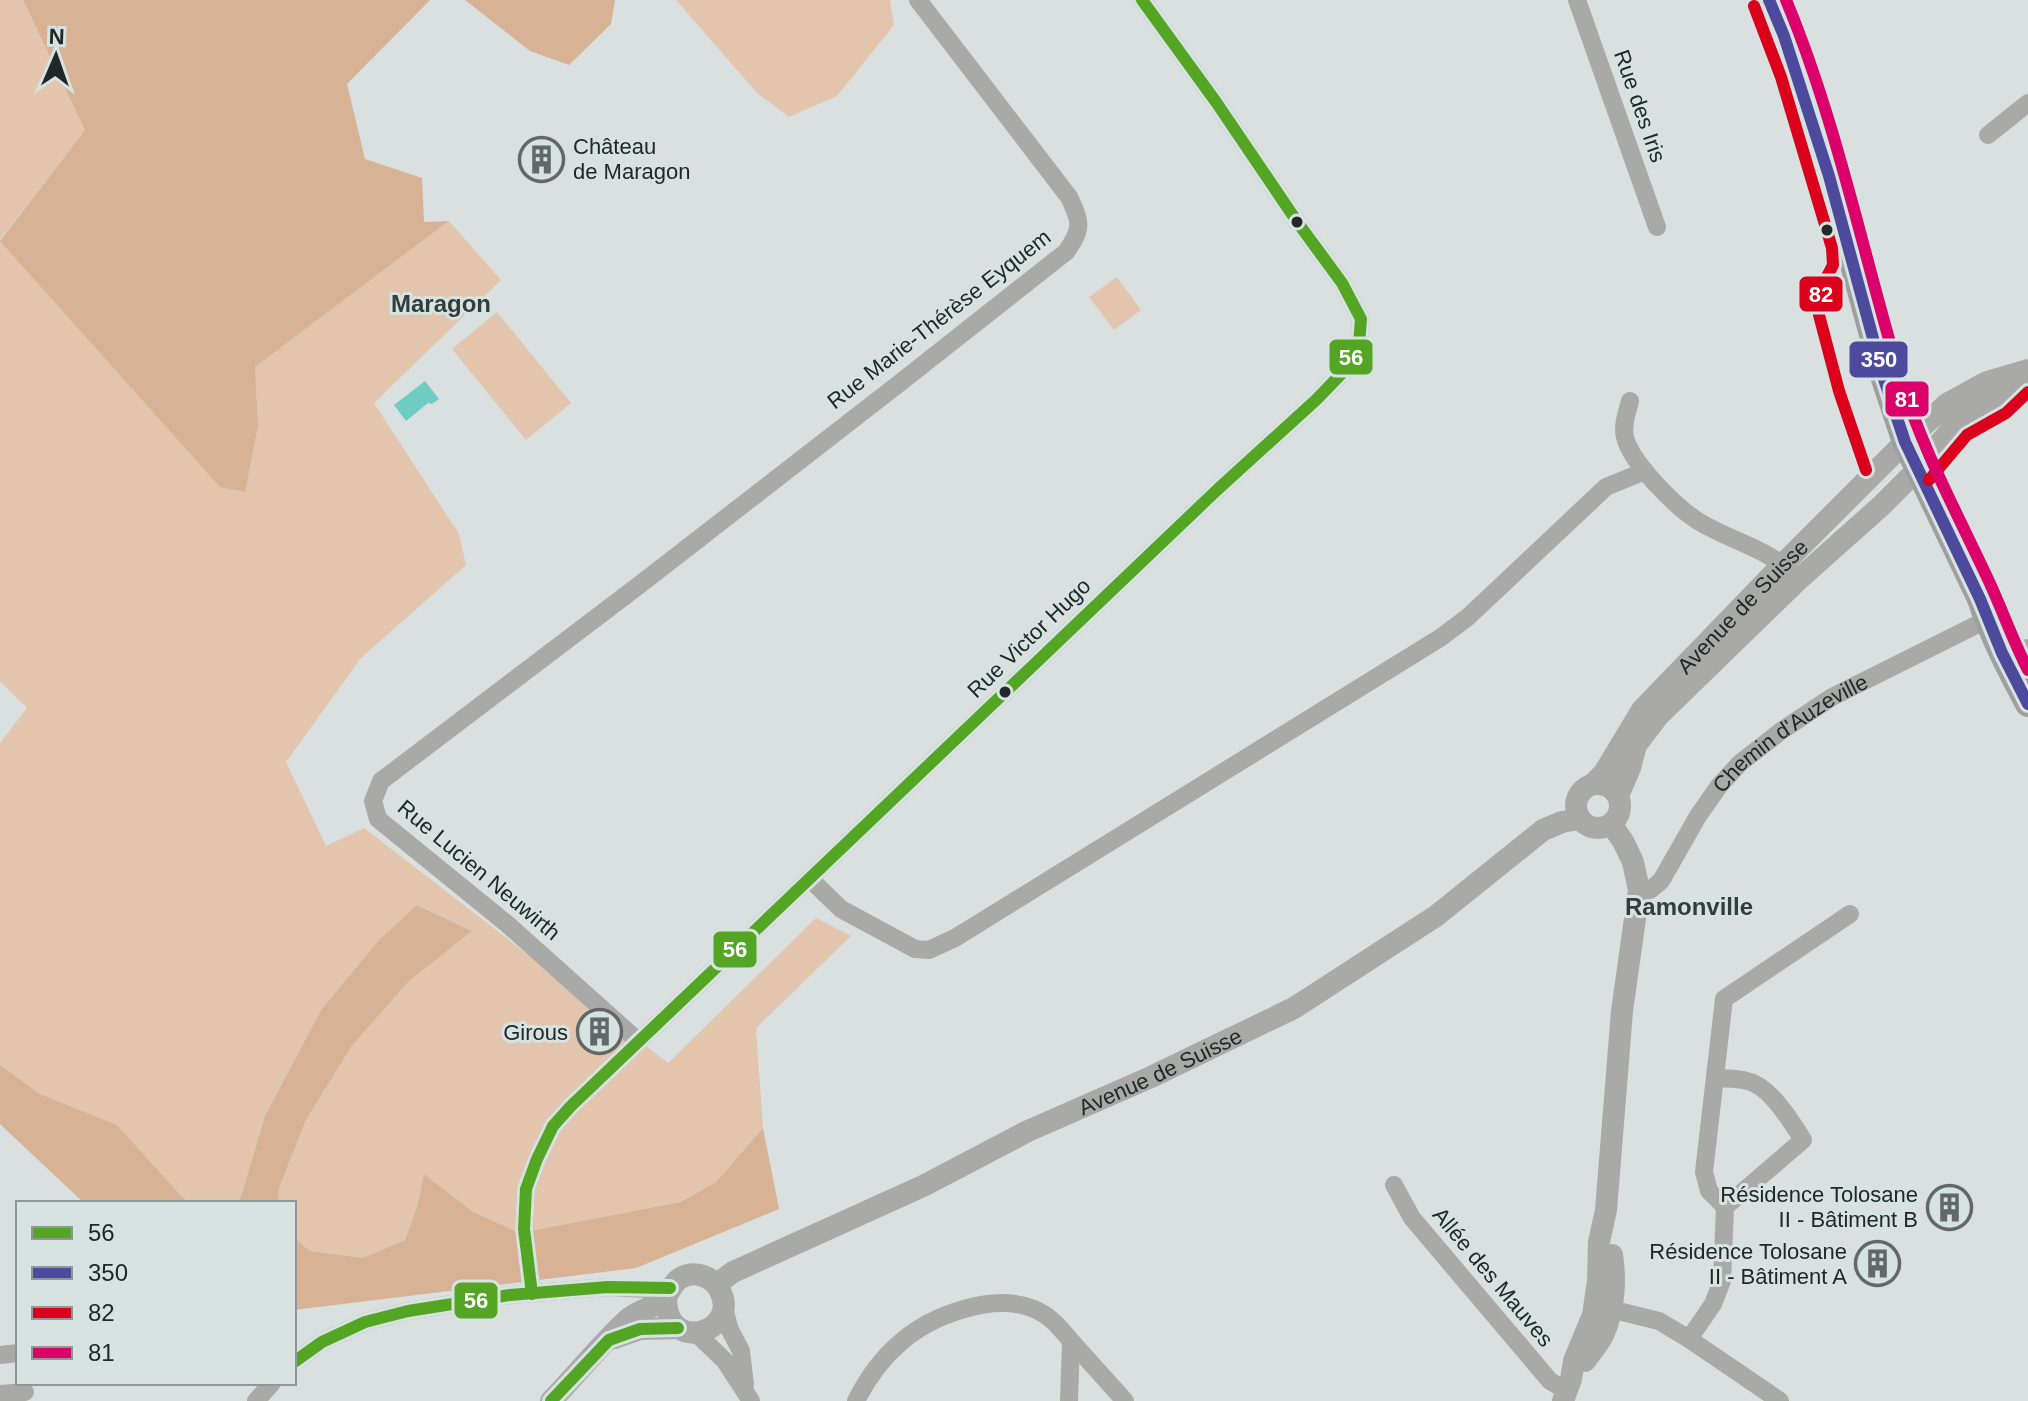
<svg xmlns="http://www.w3.org/2000/svg" width="2028" height="1401" viewBox="0 0 2028 1401" font-family="Helvetica,sans-serif">
	<style>
		.green { fill: #e3c5ad }
		.forest { fill: #d7b294 }
		.water { fill: #6fccc5 }
		.lines { fill: none; stroke-linecap: round; stroke-linejoin: round }
		.minor { stroke: #a9a9a8; stroke-width: 18 }
		.tertiary { stroke: #a9a9a8; stroke-width: 22 }
		.secondary { stroke: #9e9f9e; stroke-width: 26 }
		.bus-1-casing { stroke: #d6e3e1; stroke-width: 18 }
		.bus-2-casing { stroke: #d6e3e1; stroke-width: 18 }
		.bus-3-casing { stroke: #d6e3e1; stroke-width: 18 }
		.bus-4-casing { stroke: #d6e3e1; stroke-width: 18 }
		.bus-1 { stroke: #55a525; stroke-width: 12 }
		.bus-2 { stroke: #4d499d; stroke-width: 12 }
		.bus-3 { stroke: #db001b; stroke-width: 12 }
		.bus-4 { stroke: #dc006b; stroke-width: 12 }
		.bus-dot { fill: #222727; stroke: #d6e3e1; stroke-width: 3 }
		.labels { text-anchor: middle; dominant-baseline: central; stroke-width: 6; stroke-linejoin: round; paint-order: stroke }
		.street-label { font-size: 22px; fill: #222727; stroke: #d6e3e1 }
		.poi-label { font-size: 22px; fill: #222727; stroke: #d6e3e1; text-anchor: end }
		.neighbourhood-label { font-size: 24px; font-weight: bold; fill: #333d3c; stroke: #d6e3e1 }
		.line-badge { stroke: #d6e3e1; stroke-width: 3 }
		.badge-label { font-size: 22px; text-anchor: middle; font-weight: bold; fill: #fff }
	</style>
	<rect width="100%" height="100%" fill="#d9e0df"/>
	<!-- green -->
	<path class="green" d="M0 0H23L85 130 0 240Z
		M676 0H890L894 25 837 96 789 117 757 93Z
		M449 221 501 280 374 403 459 534 466 565 361 658 286 762 326 846 364 828 668 1063 816 918 851 936 756 1028 763 1128 716 1182 679 1202 520 1233 473 1212 425 1175 418 1204 405 1240 363 1258 310 1251 294 1238V1203H278L279 1188 306 1120 351 1047 408 982 472 931 418 905 379 940 321 1010 265 1116 239 1203H200L184 1199 117 1125 40 1094 0 1065V743L27 708 0 681V241L258 425 255 367Z
		M1117 277 1141 310 1114 330 1089 297Z
		M497 312 571 403 526 440 452 349Z"/>
	<!-- forest -->
	<path class="forest" d="M23 0H430L347 84 365 159 422 178 424 222 449 221 255 367 258 425 245 492 220 487 0 241 85 130Z
		M465 0H615L611 24 569 65 530 51Z
		M417 905 472 931 408 982 351 1047 306 1120 279 1188 278 1203H239L265 1116 321 1010 379 940Z
		M0 1065 40 1094 117 1125 184 1199 200 1203H84L0 1124Z
		M763 1128 779 1209 636 1268 294 1310V1238L310 1251 363 1258 405 1240 418 1204 424 1174 473 1212 520 1233 680 1202 716 1182Z"/>
	<!-- water -->
	<path class="water" d="M425 381 439 399 432 404 428 403 406 421 394 405Z"/>
	<g class="lines">
		<!-- minor -->
		<g class="minor">
			<path d="M1577 0 1657 227"/>
			<path d="M1988 135 2028 103"/>
			<path d="M1630 401C1627 413 1622 425 1625 437 1631 463 1676 507 1698 521 1728 540 1765 547 1790 572"/>
			<path d="M2002 654 2028 648"/>
			<path d="M810 879 841 909 915 949 929 950 955 938 1440 638 1468 617 1606 487 1645 471"/>
			<path id="s1" d="M1639 890H1650L1661 881 1698 816 1719 786 1740 763 1781 731 1832 697 1986 620"/>
			<path d="M638 1041 506 923 378 819 373 801 381 781 638 586 901 382 1066 252C1083 228 1081 222 1069 197L918 0"/>
			<path d="M1394 1185 1412 1218 1550 1381 1567 1391"/>
			<path d="M1725 1207 1709 1191 1704 1172 1724 999 1850 914"/>
			<path d="M532 1294 524 1229 526 1189 537 1159 553 1126 571 1106 1217 490 1317 399 1342 373 1359 344 1361 319 1342 283 1298 223 1216 102 1142 0"/>
			<path d="M1598 1306 1659 1321 1689 1339 1780 1401"/>
			<path d="M724 1309 730 1330 741 1351 745 1385"/>
			<path d="M696 1333 725 1361 751 1401"/>
			<path d="M1689 1339 1713 1304 1722 1281 1725 1207 1803 1140C1792 1122 1769 1085 1747 1081 1737 1078 1726 1079 1715 1078"/>
			<path d="M1071 1341 1125 1401"/>
			<path d="M0 1355 18 1353"/>
			<path d="M294 1362 322 1342 365 1322 408 1311 510 1295 608 1287 645 1289 670 1288"/>
			<path d="M0 1394 25 1392"/>
			<path d="M256 1401 272 1383"/>
			<path d="M856 1401C867 1379 882 1358 901 1342 932 1315 994 1292 1034 1309 1051 1316 1060 1328 1071 1341L1069 1401"/>
		</g>
		<!-- tertiary -->
		<g class="tertiary">
			<path id="s2" d="M1594 783 1604 773 1642 710 1783 564 1905 442 1947 404 1987 382 2028 370"/>
			<circle cx="1598" cy="806" r="22"/>
			<path d="M1618 796 1630 768 1636 745 1658 716 1798 580 1881 506 1917 470 1957 423 1997 400 2024 372"/>
			<path id="s3" d="M717 1284 733 1272 923 1186 1028 1131 1151 1077 1294 1008 1436 916 1543 830 1562 822 1579 819"/>
			<path d="M614 1338 640 1329 678 1328"/>
			<path d="M1585 1361C1591 1352 1600 1343 1604 1333 1614 1309 1616 1280 1612 1255"/>
			<path d="M551 1401C576 1375 601 1344 627 1320 638 1310 654 1308 664 1299 670 1293 671 1285 679 1279 693 1269 713 1276 720 1291 741 1332 666 1356 666 1298"/>
			<path d="M1563 1401 1571 1379 1574 1361 1593 1315 1598 1281 1599 1242 1606 1210 1622 1011 1639 890 1633 862 1623 841 1611 824"/>
		</g>
		<!-- secondary -->
		<path class="secondary" d="M1769 0 1784 36 1829 176 1884 379 1905 442 1980 599C1992 636 2010 670 2028 704"/>
		<defs>
			<path id="bus-1" d="M532 1294 524 1229 526 1189 537 1159 553 1126 571 1106 1217 490 1317 399 1342 373 1359 344 1361 319 1342 283 1298 223 1216 102 1142 0
				M294 1362 322 1342 365 1322 408 1311 510 1295 608 1287 670 1288
				M551 1401 609 1340 640 1329 678 1328"/>
			<path id="bus-2" d="M1769 0 1784 36 1829 176 1884 379 1905 442 1980 599 2002 653 2028 704"/>
			<path id="bus-3" d="M1754 6 1781 77 1832 248 1833 265 1822 286 1819 315 1839 391 1866 470
				M1929 480 1967 435 2006 413 2028 392"/>
			<path id="bus-4" d="M1786 0C1836 120 1862 249 1899 374 1920 444 1955 509 1986 575 2001 606 2012 639 2028 670"/>
		</defs>
		<!-- bus-1 casing -->
		<use href="#bus-1" class="bus-1-casing"/>
		<!-- bus-2 casing -->
		<use href="#bus-2" class="bus-2-casing"/>
		<!-- bus-3 casing -->
		<use href="#bus-3" class="bus-3-casing"/>
		<!-- bus-4 casing -->
		<use href="#bus-4" class="bus-4-casing"/>
		<!-- bus-1 -->
		<use href="#bus-1" class="bus-1"/>
		<!-- bus-2 -->
		<use href="#bus-2" class="bus-2"/>
		<!-- bus-3 -->
		<use href="#bus-3" class="bus-3"/>
		<!-- bus-4 -->
		<use href="#bus-4" class="bus-4"/>
	</g>
	<!-- icons -->
	<defs>
		<symbol id="building-ring" viewBox="-11 -11 22 22"><circle r="9.5" fill="#d6e3e1" stroke="#626867" stroke-width="1.5"/><path d="M-4-6H4V6H1V3H-1V6H-4ZM-2.5-4.3h1.7v1.8h-1.7ZM.8-4.3h1.7v1.8H.8ZM-2.5-1h1.7V.8h-1.7ZM.8-1h1.7V.8H.8Z" fill="#626867"/></symbol>
	</defs>
	<g fill-rule="evenodd">
		<use href="#building-ring" x="516" y="134" width="51" height="51"/>
		<use href="#building-ring" x="574" y="1006" width="51" height="51"/>
		<use href="#building-ring" x="1924" y="1182" width="51" height="51"/>
		<use href="#building-ring" x="1852" y="1238" width="51" height="51"/>
	</g>
	<!-- markers -->
	<g class="bus-dot">
		<circle cx="1297" cy="222" r="7"/>
		<circle cx="1827" cy="230" r="7"/>
		<circle cx="1005" cy="692" r="7"/>
	</g>
	<g class="labels">
		<!-- street labels -->
		<g class="street-label">
			<text transform="translate(1640 106) rotate(71)">Rue des Iris</text>
			<text transform="translate(939 319) rotate(-38)">Rue Marie-Thérèse Eyquem</text>
			<text stroke="none"><textPath href="#s2" startOffset="232">Avenue de Suisse</textPath></text>
			<text transform="translate(1029 638) rotate(-44)">Rue Victor Hugo</text>
			<text stroke="none"><textPath href="#s1" startOffset="226">Chemin d'Auzeville</textPath></text>
			<text transform="translate(479 870) rotate(40)">Rue Lucien Neuwirth</text>
			<text stroke="none"><textPath href="#s3" startOffset="492">Avenue de Suisse</textPath></text>
			<text transform="translate(1493 1277) rotate(50)">Allée des Mauves</text>
		</g>
		<!-- poi labels -->
		<g class="poi-label">
			<text x="573" y="146" text-anchor="start">Château<tspan x="573" dy="25">de Maragon</tspan></text>
			<text x="568" y="1032">Girous</text>
			<text x="1918" y="1194">Résidence Tolosane<tspan x="1918" dy="25">II - Bâtiment B</tspan></text>
			<text x="1847" y="1251">Résidence Tolosane<tspan x="1847" dy="25">II - Bâtiment A</tspan></text>
		</g>
		<!-- neighbourhood labels -->
		<g class="neighbourhood-label">
			<text x="441" y="303">Maragon</text>
			<text x="1689" y="906">Ramonville</text>
		</g>
	</g>
	<g class="line-badge">
		<rect x="1798" y="275" width="46" height="38" rx="8" fill="#db001b"/>
		<rect x="1328" y="338" width="46" height="38" rx="8" fill="#55a525"/>
		<rect x="1848" y="340" width="61" height="39" rx="8" fill="#4d499d"/>
		<rect x="1884" y="380" width="46" height="38" rx="8" fill="#dc006b"/>
		<rect x="712" y="930" width="46" height="39" rx="8" fill="#55a525"/>
		<rect x="453" y="1281" width="46" height="39" rx="8" fill="#55a525"/>
	</g>
	<g class="badge-label">
		<text x="1821" y="302">82</text>
		<text x="1351" y="365">56</text>
		<text x="1879" y="367">350</text>
		<text x="1907" y="407">81</text>
		<text x="735" y="957">56</text>
		<text x="476" y="1308">56</text>
	</g>
	<!-- legend -->
	<rect x="16" y="1201" width="280" height="184" fill="#d6e3e1" stroke="#8e9897" stroke-width="2"/>
	<rect x="32" y="1227" width="40" height="12" fill="#55a525" stroke="#8e9897" stroke-width="2"/>
	<text x="88" y="1241" font-size="24" fill="#222727">56</text>
	<rect x="32" y="1267" width="40" height="12" fill="#4d499d" stroke="#8e9897" stroke-width="2"/>
	<text x="88" y="1281" font-size="24" fill="#222727">350</text>
	<rect x="32" y="1307" width="40" height="12" fill="#db001b" stroke="#8e9897" stroke-width="2"/>
	<text x="88" y="1321" font-size="24" fill="#222727">82</text>
	<rect x="32" y="1347" width="40" height="12" fill="#dc006b" stroke="#8e9897" stroke-width="2"/>
	<text x="88" y="1361" font-size="24" fill="#222727">81</text>
	<!-- north arrow -->
	<g transform="translate(56 56) rotate(2)" stroke="#d6e3e1" stroke-width="6" paint-order="stroke">
	<path d="M0-6L14 30L0 20L-14 30Z" fill="#222727"/>
	<text y="-12" font-size="22" font-weight="bold" text-anchor="middle" fill="#222727">N</text>
	</g>
</svg>
